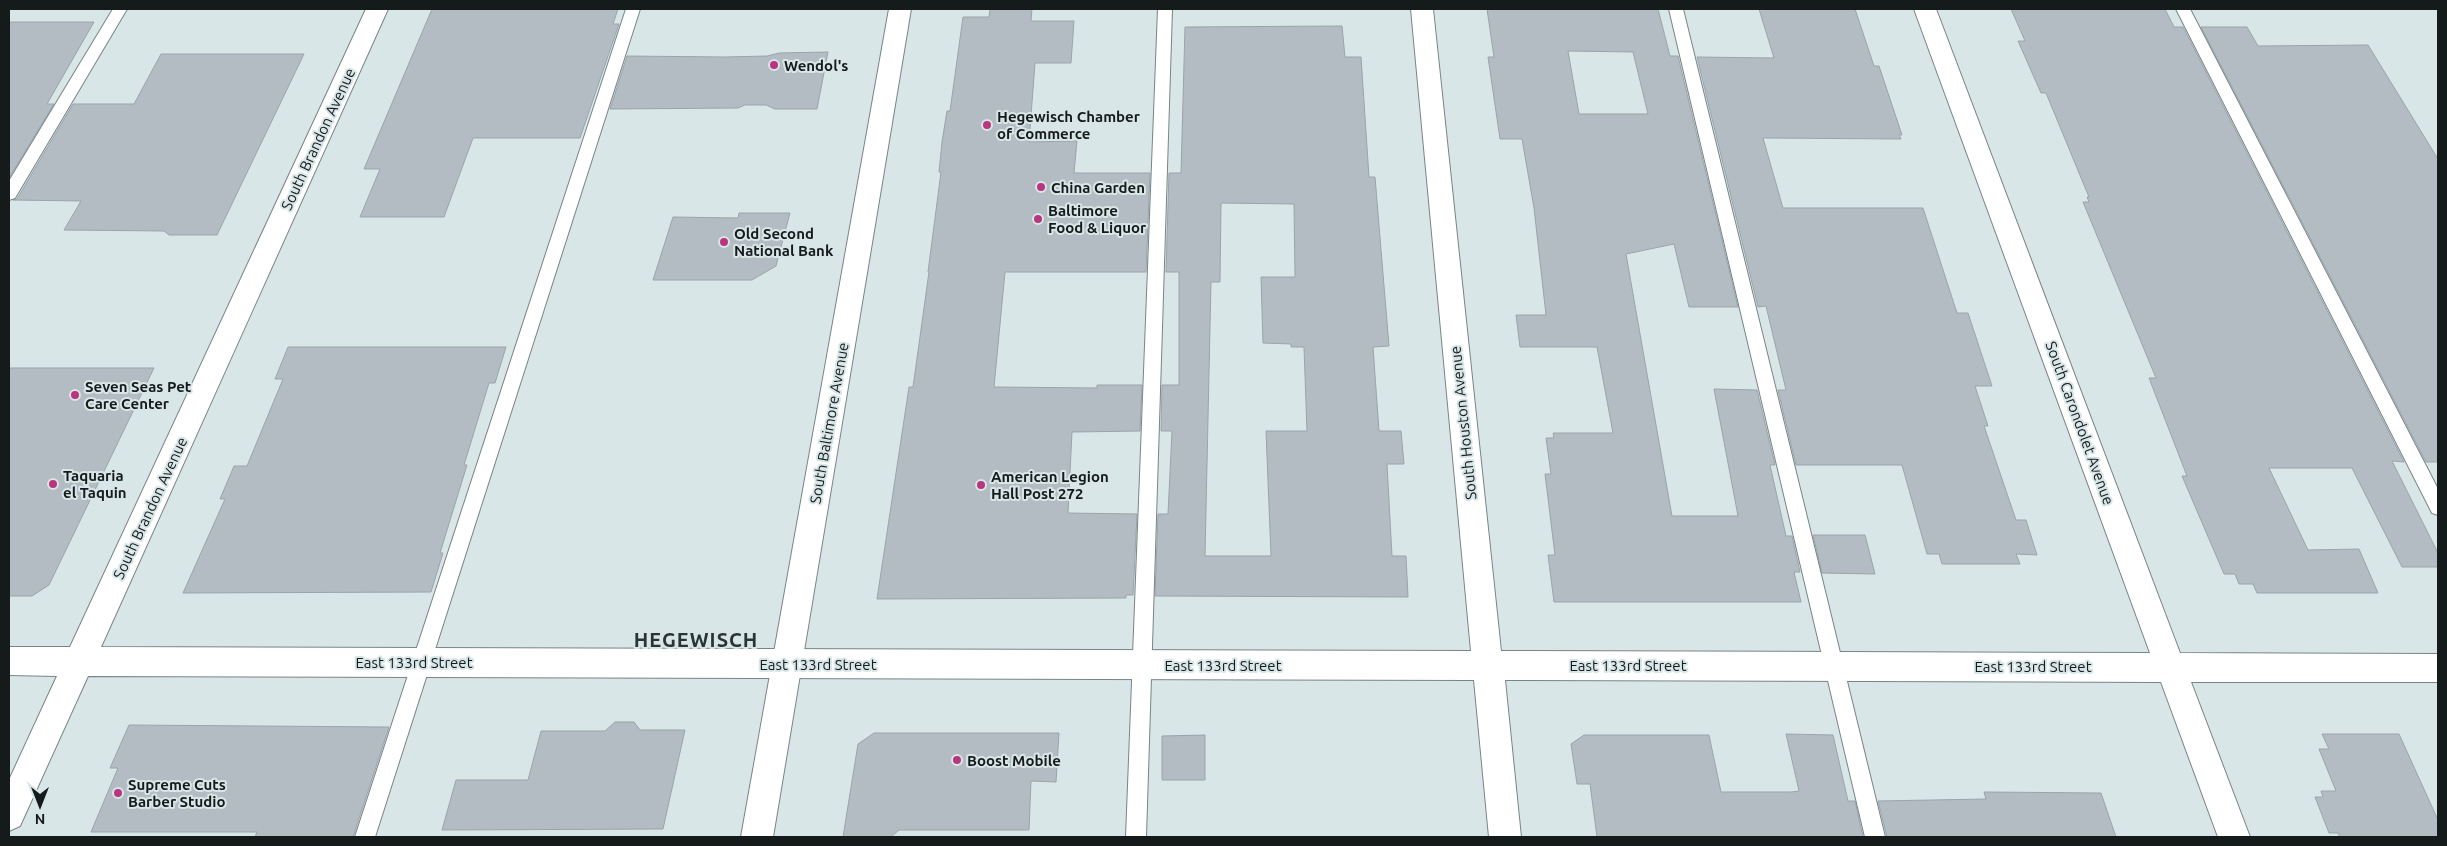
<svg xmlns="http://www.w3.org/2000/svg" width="2447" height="846" viewBox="0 0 2447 846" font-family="Ubuntu,sans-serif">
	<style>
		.building { fill: #b2bcc2; stroke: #9aa4aa; fill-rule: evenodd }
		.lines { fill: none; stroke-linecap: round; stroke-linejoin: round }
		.lane-casing { stroke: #788485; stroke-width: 2 }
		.street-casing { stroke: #788485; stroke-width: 2 }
		.secondary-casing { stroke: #788485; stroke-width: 2 }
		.lane { fill: #fff; fill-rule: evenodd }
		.street { fill: #fff; fill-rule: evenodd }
		.secondary { fill: #fff; fill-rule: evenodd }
		.poi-dot { fill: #b9367e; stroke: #d9e6e8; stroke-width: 2 }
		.labels { text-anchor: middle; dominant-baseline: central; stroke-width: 4; stroke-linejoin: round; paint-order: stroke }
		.poi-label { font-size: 15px; font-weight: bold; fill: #151a1b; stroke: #d9e6e8; text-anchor: start }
		.street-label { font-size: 15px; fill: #151a1b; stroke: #d9e6e8 }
		.district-label { font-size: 20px; font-weight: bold; letter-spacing: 1px; fill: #293435; stroke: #d9e6e8 }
	</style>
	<rect width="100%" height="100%" fill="#d9e6e8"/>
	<!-- building -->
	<path class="building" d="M432 9H618L613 24H619L580 138H473L444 217H360L380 169H364Z
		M990 9H1032L1031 21H1074L1071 63H1035L1029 142 1077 141 1074 173H1150L1146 272H1005L994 387 1097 388V385H1142L1140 431 1072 432 1068 513 1137 514 1133 595H1126V598L877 599 909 387H913L929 272H928L941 172H939L942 142 947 111H950L963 17H989Z
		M1487 9H1658L1670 56H1678L1738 307H1689L1674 244 1626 254 1672 516H1738L1714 389 1757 390 1775 465H1770L1786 536H1792L1800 572H1794L1801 602H1554L1548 555H1555L1545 474H1551L1546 438H1554L1553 433H1613L1597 347H1520L1516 315H1546L1534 208 1522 139H1500L1488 57H1494ZM1568 51 1633 52 1648 114H1579Z
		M1759 9H1855L1874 66H1879L1902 135H1899L1901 139 1763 138 1783 208H1923L1957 313H1968L1992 386H1975L1988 426H1984L2016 520H2026L2037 555 2016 554 2020 564H1942L1939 554H1927L1902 465H1796L1778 390H1786L1766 306 1758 307 1697 57 1774 58Z
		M2011 9H2165L2174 27H2183L2404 462 2392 461 2438 553V567H2402L2352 468H2269L2308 550 2359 549 2378 593H2257L2253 584H2239L2235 574H2224L2182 476H2187L2149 378H2156L2083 202H2089L2087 197H2089L2046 93H2041L2018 41H2025Z
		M9 22H94L47 104H54L9 178Z
		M1342 26 1345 57H1361L1369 177H1375L1389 346 1373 347 1379 431H1401L1404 464H1387L1392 556H1406L1408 597 1155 596 1158 514H1168L1172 431H1161L1162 385H1179V272H1166L1169 173H1181L1185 27ZM1221 203 1294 204 1295 277H1261L1263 343 1291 344V347H1304L1307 431H1266L1271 556H1205L1211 282H1220Z
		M2201 27H2247L2258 46 2368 45 2438 159V462H2426Z
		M828 52 817 109H775L766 105H745L738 108 610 109 627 56 725 57 767 56 779 53Z
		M161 54H304L217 235H169L164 231 64 230 81 201 13 200 17 199 73 104H134Z
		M739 213H790L776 266 752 280H653L673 217 738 218Z
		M288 347H506L495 383H489L464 465H467L440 553H443L431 592 183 593 225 499H220L234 466H247L283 379H275Z
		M9 368H154L49 585 32 596H9Z
		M1813 535H1865L1875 574 1822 573Z
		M615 722H634L640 730H685L663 829 442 830 456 780H528L541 731H605Z
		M129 725 389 727 353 837H255L257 832H91L118 768H110Z
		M874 733H1059L1056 782 1031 781 1029 830H899L891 837H843L858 744Z
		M1786 734 1833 735 1848 801H1855L1863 837H1597L1590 784H1577L1571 744 1584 735H1709L1721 792H1791L1799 791Z
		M2322 734H2399L2438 820V837H2340L2338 833H2329L2315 797H2323L2321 791H2336L2319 749H2329Z
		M1205 735V780H1162V736Z
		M1984 792 2101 793 2116 837H1887L1878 801 1986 799Z"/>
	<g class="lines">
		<defs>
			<path id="lane" d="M113 9H127L15 198 9 200V181Z
				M626 9H640L375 837H355Z
				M1158 9H1172L1146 837H1126Z
				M1669 9H1683L1885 837H1865Z
				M2176 9H2190L2438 489V515L2432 513Z"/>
			<path id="street" d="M366 9H388L101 647 1471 651 1411 9H1433L1501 651 2150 653 1914 9H1936L2180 653 2438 654V682H2191L2250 837H2218L2161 682 1505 680 1521 837H1489L1474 680 88 676 20 826 9 831V780L57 676 9 675V647H70Z"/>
			<path id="secondary" d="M889 9H911L773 837H741Z"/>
		</defs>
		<!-- lane casing -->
		<use href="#lane" class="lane-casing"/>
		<!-- street casing -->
		<use href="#street" class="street-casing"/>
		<!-- secondary casing -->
		<use href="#secondary" class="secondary-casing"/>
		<!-- lane -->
		<use href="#lane" class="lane"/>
		<!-- street -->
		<use href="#street" class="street"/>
		<!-- secondary -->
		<use href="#secondary" class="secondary"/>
	</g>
	<!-- markers -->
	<g class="poi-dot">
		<circle cx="774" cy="65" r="5"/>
		<circle cx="987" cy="125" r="5"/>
		<circle cx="1041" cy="187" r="5"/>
		<circle cx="1038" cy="219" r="5"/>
		<circle cx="724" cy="242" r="5"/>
		<circle cx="75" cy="395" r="5"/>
		<circle cx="53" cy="484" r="5"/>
		<circle cx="981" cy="485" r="5"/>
		<circle cx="957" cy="760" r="5"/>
		<circle cx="118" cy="793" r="5"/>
	</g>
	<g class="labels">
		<!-- poi labels -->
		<g class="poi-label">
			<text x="784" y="65">Wendol's</text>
			<text x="997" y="116">Hegewisch Chamber<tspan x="997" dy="17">of Commerce</tspan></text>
			<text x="1051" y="187">China Garden</text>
			<text x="1048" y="210">Baltimore<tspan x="1048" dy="17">Food &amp; Liquor</tspan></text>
			<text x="734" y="233">Old Second<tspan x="734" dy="17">National Bank</tspan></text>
			<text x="85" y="386">Seven Seas Pet<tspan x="85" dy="17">Care Center</tspan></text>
			<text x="63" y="475">Taquaria<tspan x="63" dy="17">el Taquin</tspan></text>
			<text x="991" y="476">American Legion<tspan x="991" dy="17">Hall Post 272</tspan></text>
			<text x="967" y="760">Boost Mobile</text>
			<text x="128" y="784">Supreme Cuts<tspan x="128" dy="17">Barber Studio</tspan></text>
		</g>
		<!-- street labels -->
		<g class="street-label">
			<text transform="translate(318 139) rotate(-65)">South Brandon Avenue</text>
			<text transform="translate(829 423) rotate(-80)">South Baltimore Avenue</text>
			<text transform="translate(1463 423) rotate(-96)">South Houston Avenue</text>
			<text transform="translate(2080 423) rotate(70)">South Carondolet Avenue</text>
			<text transform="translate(150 508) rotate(-65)">South Brandon Avenue</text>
			<text x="414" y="662">East 133rd Street</text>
			<text x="818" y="664">East 133rd Street</text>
			<text x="1223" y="665">East 133rd Street</text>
			<text x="1628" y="665">East 133rd Street</text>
			<text x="2033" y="666">East 133rd Street</text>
		</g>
		<!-- district labels -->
		<g class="district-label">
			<text x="696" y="639">HEGEWISCH</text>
		</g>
	</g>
	<!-- border -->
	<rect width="2447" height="846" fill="none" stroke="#151a1b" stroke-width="20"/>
	<!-- north arrow -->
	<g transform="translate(40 806) rotate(180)" stroke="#d9e6e8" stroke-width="4" paint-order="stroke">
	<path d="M0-4L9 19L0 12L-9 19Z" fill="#151a1b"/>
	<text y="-8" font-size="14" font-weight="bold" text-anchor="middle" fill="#151a1b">N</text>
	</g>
</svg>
